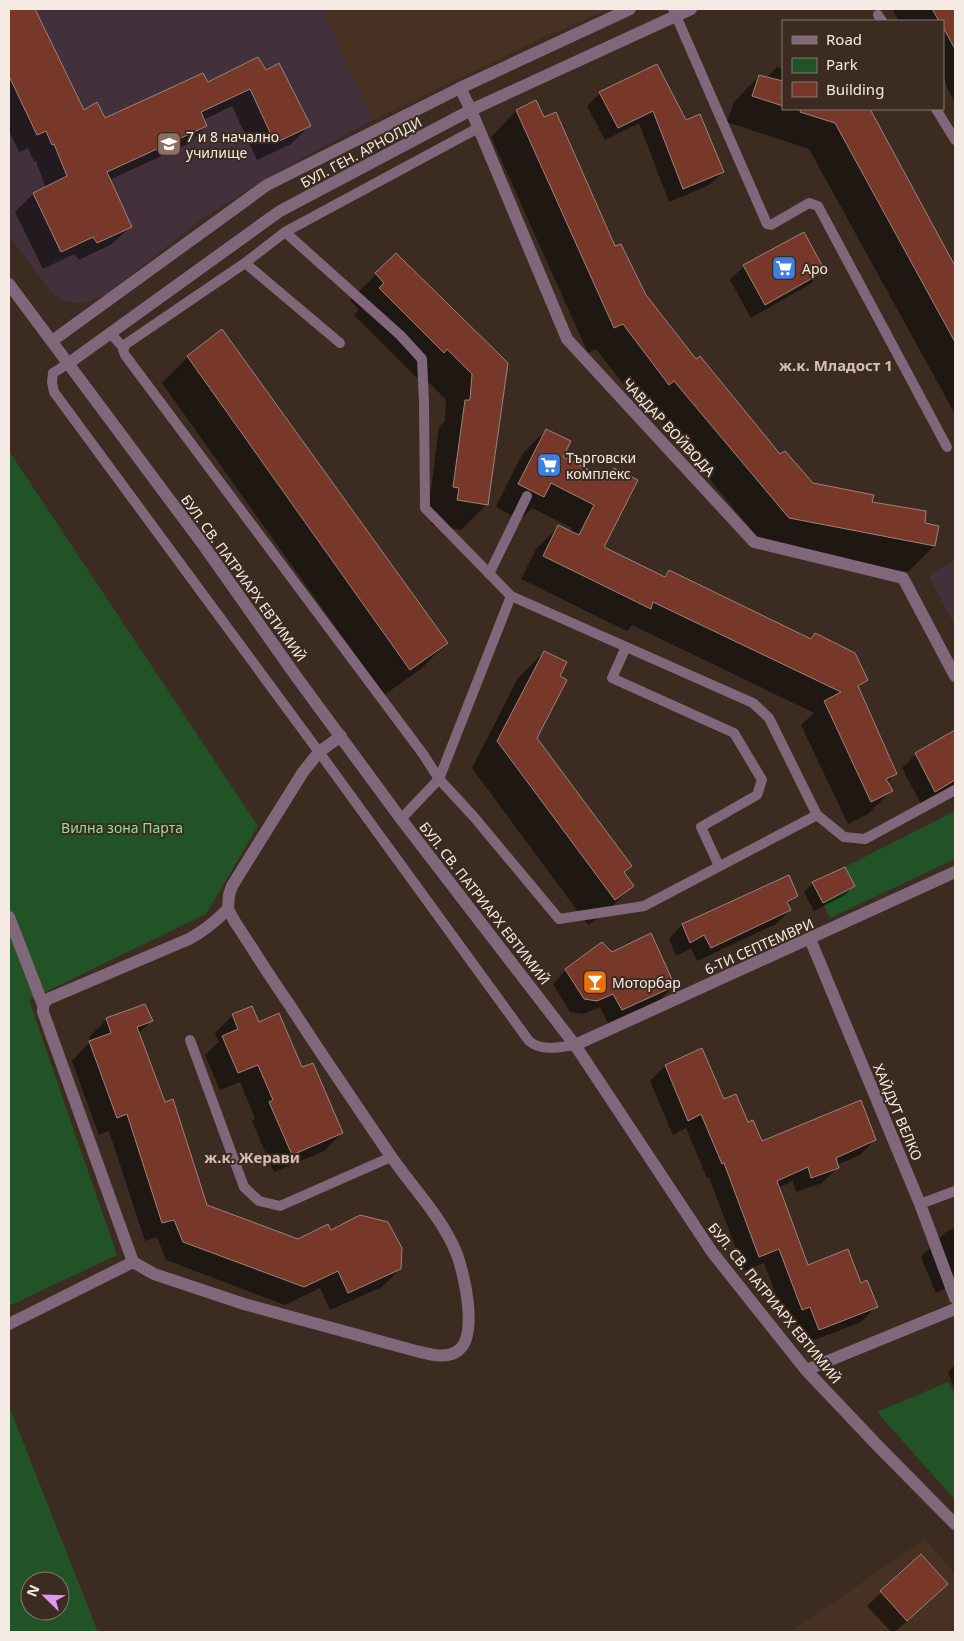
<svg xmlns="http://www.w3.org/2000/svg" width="964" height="1641" viewBox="0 0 964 1641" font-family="'Noto Sans',sans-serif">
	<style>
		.built { fill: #473122 }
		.education { fill: #42313a }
		.green { fill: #215327; fill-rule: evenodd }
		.shadow { fill: #0007 }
		.building { fill: #783829; stroke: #9b837d }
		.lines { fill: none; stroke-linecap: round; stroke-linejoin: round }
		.service { stroke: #80677a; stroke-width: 10 }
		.minor { stroke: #80677a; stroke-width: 12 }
		.labels { text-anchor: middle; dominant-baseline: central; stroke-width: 4; stroke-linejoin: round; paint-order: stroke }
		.poi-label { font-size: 14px; fill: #f6ebe4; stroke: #3b2b20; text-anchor: start }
		.street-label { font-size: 14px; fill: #f6ebe4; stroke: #3b2b20 }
		.park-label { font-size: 14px; fill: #92dd97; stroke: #3b2b20 }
		.neighbourhood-label { font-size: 15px; font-weight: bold; fill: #d4bfb1; stroke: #3b2b20 }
	</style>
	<rect width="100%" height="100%" fill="#3b2b20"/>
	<!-- built -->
	<path class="built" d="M322 9H611L546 36 373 120Z
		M925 1539 955 1574V1632H790Z"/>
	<!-- education -->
	<path class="education" d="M9 9H322L373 120 286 167 203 218 107 294 83 304 65 301 52 293 9 236Z
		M955 560V626L929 576Z"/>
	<!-- green -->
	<path class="green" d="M9 451 258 826 206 914 29 1000 117 1255 9 1306Z
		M955 811V859L830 918 823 903 855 886 845 867Z
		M948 1382 955 1396V1500L877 1412Z
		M9 1406 98 1632H9ZM30 1581H60V1611H30Z"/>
	<!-- shadow -->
	<path class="shadow" d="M9 9H34L83 112 104 120 208 84 265 72 309 126 291 144 257 160 232 106 203 120 206 126 188 144 109 180 130 227 112 244 79 260 74 254 43 269 15 212 33 194 46 188 36 161 34 162 28 148 19 152 9 131Z
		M892 9H955V104L943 78V21H899Z
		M777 67 783 69V109H869L955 269V414L809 149 727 122 734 102 759 76 766 78Z
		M600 93 686 122 723 172 709 185 669 202 639 123 605 140 587 106Z
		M536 101 614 247 645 296 695 361 780 456 813 484 871 503 923 524 934 546 908 572 763 544 648 405 643 409 596 349 588 353 491 137 516 111Z
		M803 234 824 270 810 284 751 318 730 280 744 266Z
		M396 255 507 363 487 504 461 530 431 525 433 514 428 513 439 427 445 421 446 400 421 374 417 378 354 315 359 310 350 300Z
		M188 357 446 643 421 669 384 695 162 383Z
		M546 430 562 457 605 479 614 470 603 548 663 577 669 571 810 640 815 635 866 680 858 688 896 774 887 782 891 791 868 814 848 824 801 725 814 713 632 625 627 631 521 579 536 549 559 526 570 532 572 528 532 508 520 520 496 507 523 453Z
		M544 652 558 676 536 738 630 866 623 873 632 886 607 912 588 925 472 768 518 678Z
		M955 731V784L921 804 902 768 916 754Z
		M788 877 797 896 787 905 790 910 776 924 697 961 691 948 676 956 669 939 682 925Z
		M813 883 853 886 845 895 814 911 804 892Z
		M612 953 673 986 660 1000 608 1023 600 1007 583 1014 570 1012 553 984 566 970Z
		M233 1015 258 1024 301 1069 342 1133 324 1151 274 1172 252 1121 255 1118 240 1082 220 1090 205 1055 219 1042 215 1033Z
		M107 1019 151 1021 138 1034 206 1206 299 1240 331 1232 400 1269 382 1287 330 1310 320 1288 285 1305 166 1260 157 1237 145 1241 109 1131 99 1135 72 1061 90 1042 89 1037Z
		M701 1050 723 1101 748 1123 762 1143 875 1140 860 1155 837 1165V1168L822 1183 796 1192 793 1181 778 1188 807 1266 860 1284 876 1307 861 1322 804 1344 795 1321 787 1324 764 1263 744 1271 709 1177 707 1178 686 1128 673 1135 650 1081 665 1066Z
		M955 1228V1284L936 1293 921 1257 946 1232Z
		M955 1365V1390L948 1372Z
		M921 1556 947 1584 895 1632H891L867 1606Z"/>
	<!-- building -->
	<path class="building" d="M9 9H35L84 110 97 102 105 118 203 73 208 82 258 57 266 70 279 63 311 126 275 143 250 89 201 112 207 126 107 172 132 227 97 243 93 237 61 252 33 193 67 176 54 144 52 145 46 131 37 135 9 76Z
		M932 9H955V49L943 27V21H939Z
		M657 64 686 120 700 114 724 172 683 189 653 111 618 128 599 92Z
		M759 75 783 81V106L752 96Z
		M536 100 544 117 556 112 615 246 621 244 646 295 696 359 700 356 780 454 785 451 813 483 874 495 872 502 926 511 925 523 939 526 935 546 789 518 674 381 669 385 623 324 614 328 516 110Z
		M801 109H870L955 266V342L835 123 800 112Z
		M804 232 825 271 765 305 743 265Z
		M396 253 508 363 488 505 457 500 459 488 453 487 465 400H470L472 374 447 349 444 353 379 288 384 283 375 273Z
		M222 329 448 643 410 670 187 356Z
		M546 429 571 441 563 457 608 479 614 468 638 480 604 547 665 577 669 570 811 639 815 633 855 653 868 680 858 686 897 774 886 779 893 791 871 802 824 701 841 692 653 602 651 609 543 556 558 525 579 535 594 505 551 483 544 497 518 484Z
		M544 651 567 662 560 676 567 680 537 738 632 866 624 872 634 886 615 900 497 741Z
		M955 730V780L935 792 915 753Z
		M845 867 855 886 823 903 812 882Z
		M789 875 798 896 787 902 791 910 711 948 704 935 690 943 682 924Z
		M651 933 675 986 622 1010 613 994 597 1001 584 999 565 969 602 942 612 952Z
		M145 1004 153 1021 137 1027 165 1102 173 1099 207 1205 298 1239 328 1224 331 1230 360 1215 388 1222 402 1248 401 1269 348 1293 338 1271 304 1287 183 1242 174 1220 162 1223 127 1114 117 1118 89 1041 111 1033 106 1018Z
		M252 1006 259 1022 279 1013 302 1067 313 1063 343 1133 292 1155 269 1102 273 1100 258 1065 238 1073 222 1036 238 1029 232 1014Z
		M702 1048 724 1099 736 1094 748 1122 753 1120 762 1141 861 1100 876 1140 836 1158 839 1168 811 1178 808 1167 777 1181 808 1265 848 1249 861 1283 867 1280 878 1307 819 1330 810 1307 802 1310 779 1249 759 1257 724 1163 722 1164 701 1114 688 1121 665 1065Z
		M921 1554 948 1584 907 1621 880 1591Z"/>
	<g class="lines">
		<!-- service -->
		<path class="service" d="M673 9 767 224 771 225 809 203 818 206 947 447
			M878 15 882 21
			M936 109 955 140
			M478 128 285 232 245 263 126 344 123 350 125 355 423 754 439 779 474 817 559 919 644 906 817 815 844 837 865 839 955 790
			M285 232 400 335 422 359 424 403 425 508 511 596
			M245 263 340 343
			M110 333 123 347
			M69 363 53 373 52 382 54 392 319 752 529 1041C542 1052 560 1047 575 1045
			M489 574 527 496
			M626 647 612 678 734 733 762 780 757 795 701 827 719 866
			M401 819 439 779 511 596 753 703 769 718 817 815
			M190 1040 244 1187 259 1201 280 1206 391 1157
			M920 1204 955 1191"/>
		<!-- minor -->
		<path class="minor" d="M460 88 471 110 567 339 754 542 903 578 955 676
			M9 284 204 546 298 679 401 819 575 1045 712 1252 806 1370 878 1446 955 1524
			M52 341 267 185 460 88 630 9
			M69 363 280 211 471 110 691 9
			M228 909 235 922C253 949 270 977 289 1004 321 1054 355 1103 388 1152 410 1185 440 1214 456 1252 464 1272 480 1339 456 1352 444 1359 429 1354 416 1351L244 1304 154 1274 133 1262 43 1012V1005L48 999 189 939C204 931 216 921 228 909L229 895 232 886 303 772 319 752 341 736
			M9 917 43 1005
			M810 939 920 1204 955 1298
			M575 1045 955 872
			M9 1324 133 1262
			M806 1370 955 1309"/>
	</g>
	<!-- icons -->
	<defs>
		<symbol id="school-square" viewBox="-11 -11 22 22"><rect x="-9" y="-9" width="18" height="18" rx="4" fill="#8d6e63" stroke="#3b2b20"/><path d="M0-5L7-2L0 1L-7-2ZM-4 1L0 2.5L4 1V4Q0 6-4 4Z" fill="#fff"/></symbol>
		<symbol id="supermarket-square" viewBox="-11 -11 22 22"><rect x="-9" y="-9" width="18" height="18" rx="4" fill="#3f7fe0" stroke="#3b2b20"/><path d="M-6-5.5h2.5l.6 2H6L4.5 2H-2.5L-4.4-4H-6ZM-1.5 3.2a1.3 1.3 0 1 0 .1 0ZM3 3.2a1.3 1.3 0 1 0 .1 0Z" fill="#fff"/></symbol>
		<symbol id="bar-square" viewBox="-11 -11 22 22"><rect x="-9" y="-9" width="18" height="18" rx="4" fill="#e8710a" stroke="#3b2b20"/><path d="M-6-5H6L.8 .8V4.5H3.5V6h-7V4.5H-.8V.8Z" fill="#fff"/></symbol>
	</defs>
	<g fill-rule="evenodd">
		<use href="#school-square" x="155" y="130" width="28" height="28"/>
		<use href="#supermarket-square" x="770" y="254" width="28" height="28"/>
		<use href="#supermarket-square" x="535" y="451" width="28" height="28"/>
		<use href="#bar-square" x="581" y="968" width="28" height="28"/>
	</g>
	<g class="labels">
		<!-- poi labels -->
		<g class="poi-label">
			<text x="186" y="136">7 и 8 начално<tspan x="186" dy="16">училище</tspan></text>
			<text x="802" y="268">Аро</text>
			<text x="566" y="457">Търговски<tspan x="566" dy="16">комплекс</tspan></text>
			<text x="612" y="982">Моторбар</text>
		</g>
		<!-- street labels -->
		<g class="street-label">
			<text transform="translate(361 152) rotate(-28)">БУЛ. ГЕН. АРНОЛДИ</text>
			<text transform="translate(669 427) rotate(47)">ЧАВДАР ВОЙВОДА</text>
			<text transform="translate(244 578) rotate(54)">БУЛ. СВ. ПАТРИАРХ ЕВТИМИЙ</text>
			<text transform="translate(485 903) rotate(52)">БУЛ. СВ. ПАТРИАРХ ЕВТИМИЙ</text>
			<text transform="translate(759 946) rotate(-24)">6-ТИ СЕПТЕМВРИ</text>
			<text transform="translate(898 1112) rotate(67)">ХАЙДУТ ВЕЛКО</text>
			<text transform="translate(775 1303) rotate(51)">БУЛ. СВ. ПАТРИАРХ ЕВТИМИЙ</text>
		</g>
		<!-- park labels -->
		<g class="park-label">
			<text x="122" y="827">Вилна зона Парта</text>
		</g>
		<!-- neighbourhood labels -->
		<g class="neighbourhood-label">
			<text x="836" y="365">ж.к. Младост 1</text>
			<text x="252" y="1157">ж.к. Жерави</text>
		</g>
	</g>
	<!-- border -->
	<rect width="964" height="1641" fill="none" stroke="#f6ebe4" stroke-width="20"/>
	<!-- legend -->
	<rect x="782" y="20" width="162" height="90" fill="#3b2b20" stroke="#86786e"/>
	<rect x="792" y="36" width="25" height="8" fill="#80677a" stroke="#86786e"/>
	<text x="826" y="45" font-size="15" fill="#f6ebe4">Road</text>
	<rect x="792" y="58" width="25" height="15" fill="#215327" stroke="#86786e"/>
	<text x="826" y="70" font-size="15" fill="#f6ebe4">Park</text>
	<rect x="792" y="82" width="25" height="15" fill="#783829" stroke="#86786e"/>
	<text x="826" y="95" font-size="15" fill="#f6ebe4">Building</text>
	<!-- north arrow -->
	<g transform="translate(45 1596) rotate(293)"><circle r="24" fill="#3b2b20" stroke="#86786e"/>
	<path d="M0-4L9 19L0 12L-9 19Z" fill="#dc99f4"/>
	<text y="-8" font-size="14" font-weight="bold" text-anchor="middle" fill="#f6ebe4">N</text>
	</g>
</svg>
